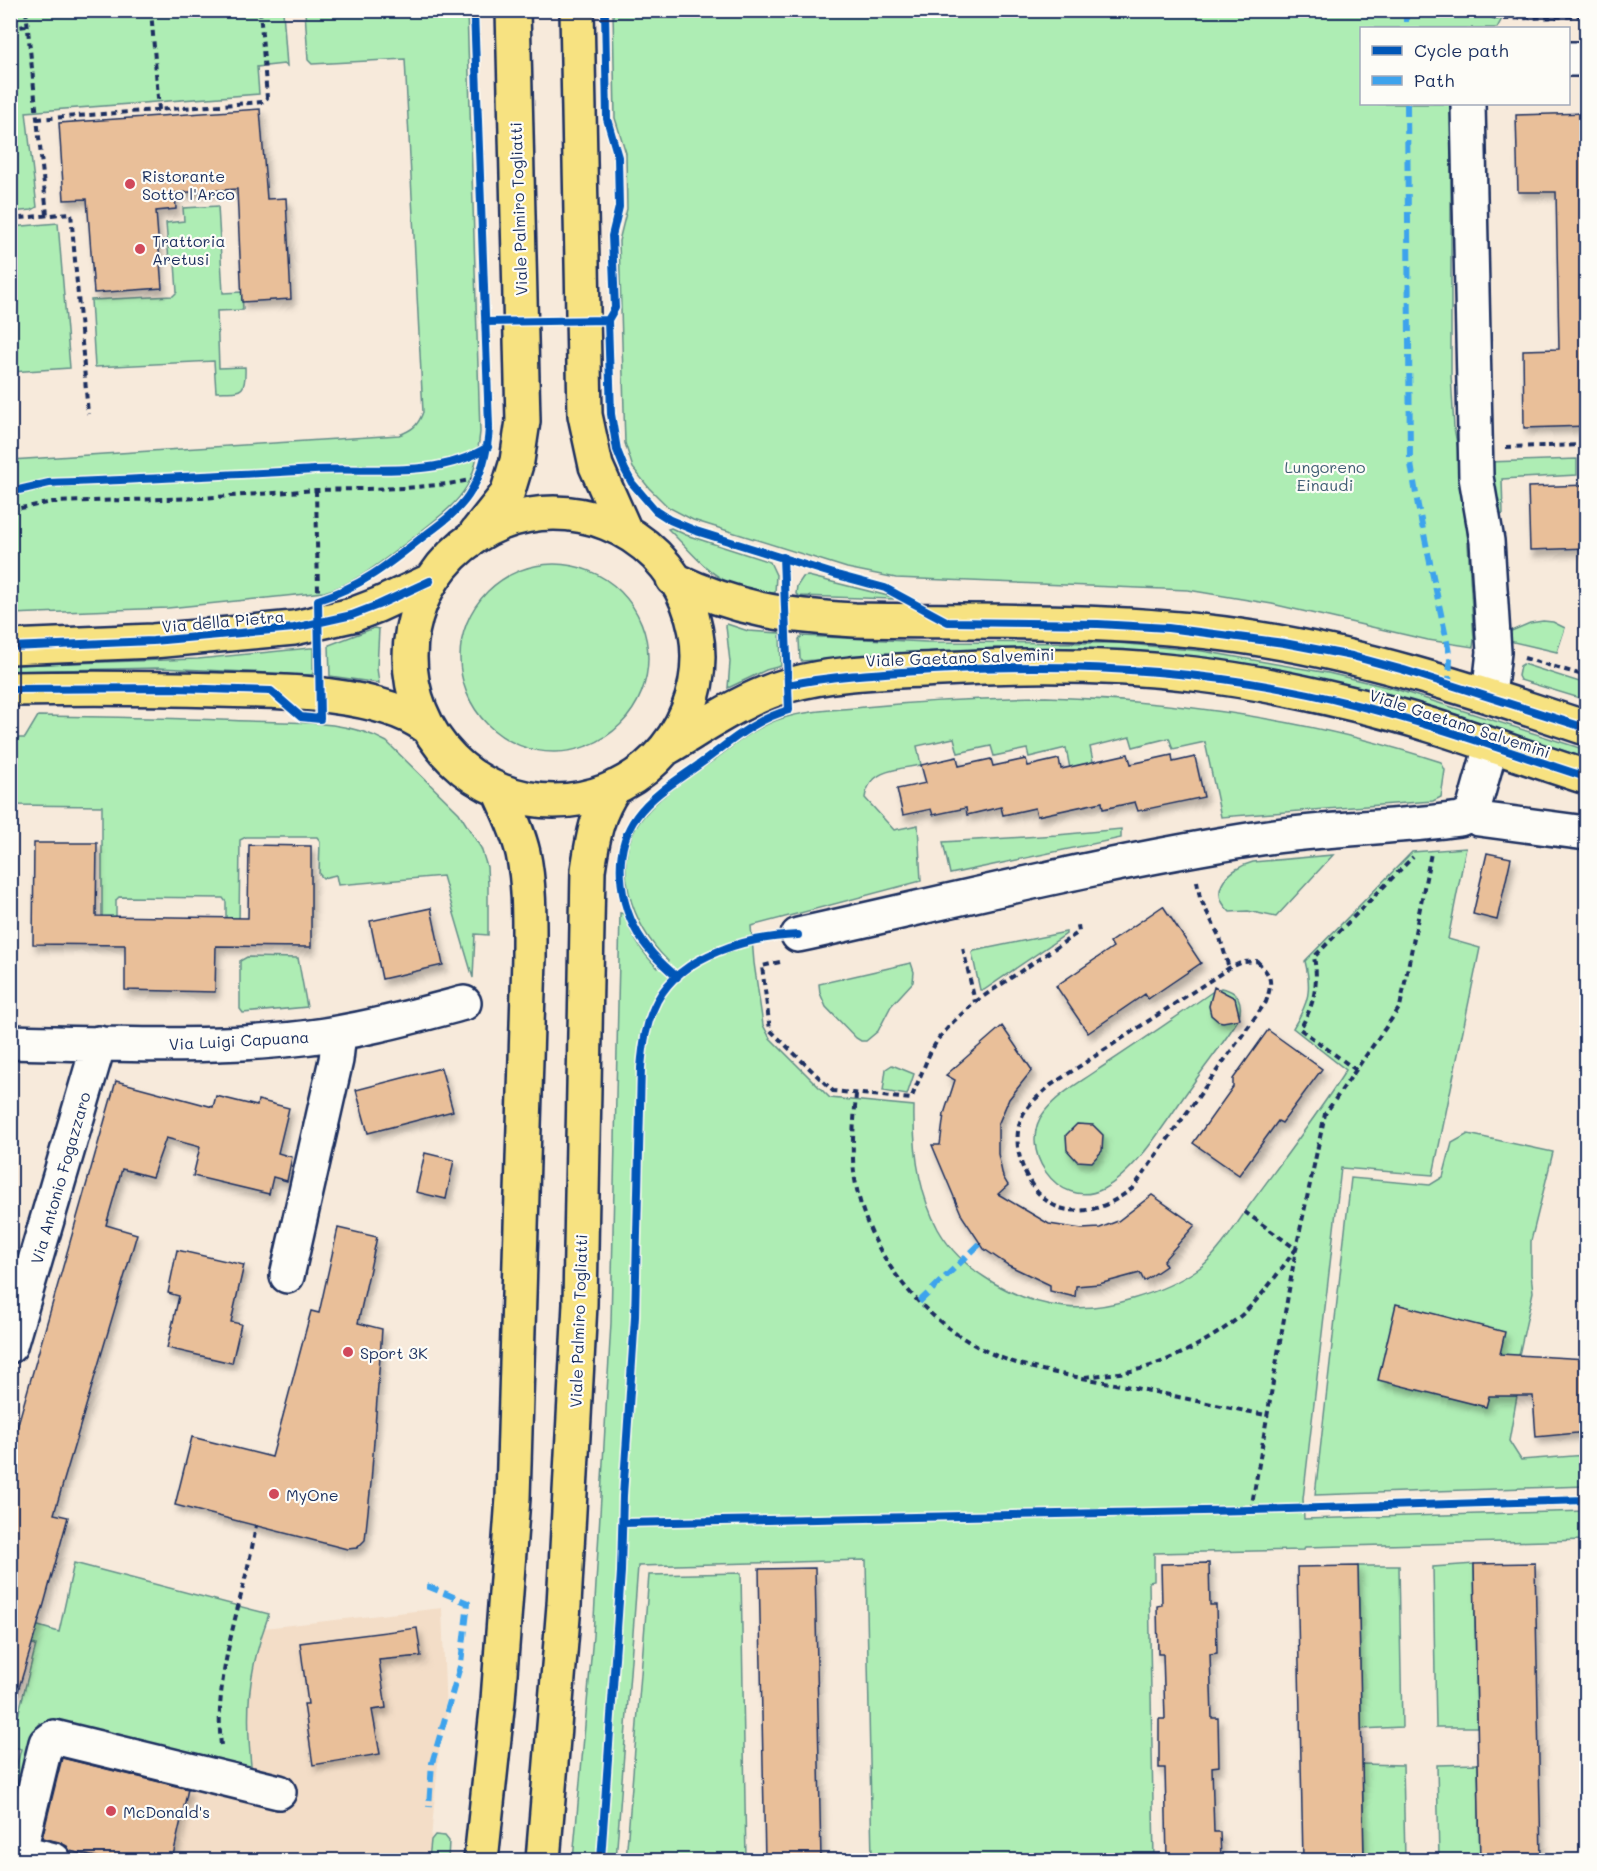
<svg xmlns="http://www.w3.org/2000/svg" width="1597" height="1871" viewBox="0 0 1597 1871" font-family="Mali,sans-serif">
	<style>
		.built { fill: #f3ddc7 }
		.green { fill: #aeedb4; stroke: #648e89; stroke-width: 1.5 }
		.building { fill: #e9bf99; stroke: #1b2f5e; stroke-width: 1.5; filter: url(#shadow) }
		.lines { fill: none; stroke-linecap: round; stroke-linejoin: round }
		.minor-casing { stroke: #1b2f5e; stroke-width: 38 }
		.major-casing { stroke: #1b2f5e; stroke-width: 38 }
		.path { stroke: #1b2f5e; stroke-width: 4; stroke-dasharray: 6 4.5; stroke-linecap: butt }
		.minor { stroke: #fdfcf7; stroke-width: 33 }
		.major { stroke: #f7e281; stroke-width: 33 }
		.quiet { stroke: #3da3ed; stroke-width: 6; stroke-dasharray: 12 6; stroke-linecap: butt }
		.cycleway-casing { stroke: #fdfcf7; stroke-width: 11 }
		.cycleway { stroke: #0057b8; stroke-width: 8 }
		.poi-dot { fill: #d1495b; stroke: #fdfcf7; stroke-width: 2 }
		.labels { text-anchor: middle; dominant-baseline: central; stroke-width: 4.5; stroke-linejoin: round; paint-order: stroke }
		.poi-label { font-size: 16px; fill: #1b2f5e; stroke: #fdfcf7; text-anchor: start }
		.street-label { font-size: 16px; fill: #1b2f5e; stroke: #fdfcf7 }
		.park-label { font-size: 16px; fill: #405e74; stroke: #fdfcf7 }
	</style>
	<defs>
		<filter id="shadow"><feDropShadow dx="3.5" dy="6" stdDeviation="3" flood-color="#0004"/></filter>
	</defs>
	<rect width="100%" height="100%" fill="#f7eadb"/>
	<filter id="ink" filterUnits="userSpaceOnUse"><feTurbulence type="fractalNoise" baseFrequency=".0167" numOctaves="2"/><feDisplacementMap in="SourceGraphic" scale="12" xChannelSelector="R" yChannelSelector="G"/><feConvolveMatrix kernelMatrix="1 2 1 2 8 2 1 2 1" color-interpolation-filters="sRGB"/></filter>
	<g filter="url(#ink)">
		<!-- built -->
		<path class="built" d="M442 1608 446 1716 441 1731 429 1860H11V1841L39 1723 251 1775 247 1732 248 1700 252 1671 264 1628Z"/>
		<!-- green -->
		<path class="green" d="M11 10 283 11 287 66 284 64 257 67 259 94 26 112 37 207 32 210 11 212Z
			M305 11H467L480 432C478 450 476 470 467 486 454 508 433 521 414 537 385 559 359 582 324 592L168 608 11 614V460L399 435C412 430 418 426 423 412L405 59 312 64 308 60Z
			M613 11H1575L1505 13 1497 28H1362V104H1451V375L1454 428 1464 480 1474 640 1473 647 1428 640 1272 604 1188 590 896 578 847 568 693 520 668 507 649 488 633 468 625 443 619 241 627 209 626 153 615 118Z
			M218 206 223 293 242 292 243 310 217 311 219 368 245 367C246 395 241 391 216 392L214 361 95 367 91 300 173 296 177 292 175 263 169 261 166 223 184 221 183 208Z
			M58 223 70 368 11 372V227Z
			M1577 459V475L1502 479 1503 514 1501 515 1498 512 1487 462Z
			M671 528 686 535 770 562 776 575 775 593C717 590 706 566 668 529Z
			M460 658a94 94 0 1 1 188 0a94 94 0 1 1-188 0Z
			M808 576 892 597 893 599 799 596 796 594 797 586 803 577Z
			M1543 621 1553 622 1565 628 1557 652 1509 641V632L1530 623Z
			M727 624 748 631 780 633 781 666 766 670 728 688 730 662 726 626Z
			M374 628 379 629 377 668 379 683 330 676 329 645Z
			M802 636 927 642 1117 643 1202 651 1328 673 1395 689 1586 750V758L1392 695 1258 667 1201 658 1117 651 995 648 802 661 800 659 799 639Z
			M310 648H313V674L311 675 159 668 11 671V665L198 659Z
			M1523 664 1586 684V700L1520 680 1518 676 1520 666Z
			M1046 697C1180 701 1313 720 1441 762L1445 770 1441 797 1433 801 1221 817 1205 742 1173 749 1169 738 1133 747 1130 737 1090 747 1101 800 1077 805 1066 748 1029 757 1027 749 994 756 991 746 958 753 954 738 917 746 921 765C898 769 869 769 865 798L894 830 918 825 921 881 751 926 754 963 763 1025 770 1038 830 1098 914 1106C913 1147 918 1192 938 1229 962 1272 1017 1302 1065 1307 1104 1312 1165 1292 1198 1269 1216 1257 1236 1225 1249 1206 1282 1161 1316 1117 1346 1070L1293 1028C1309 1002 1312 990 1305 961L1412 852 1466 848 1448 939 1480 948 1433 1175 1341 1168 1303 1499 1304 1519 1586 1511V1540L1305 1547 1304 1550 1154 1553V1581L1149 1582 1154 1860H872L866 1560 638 1566 616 1860H573L593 1636 611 1323 620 913 624 914C631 935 642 953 658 968L668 961C632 926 608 861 643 817 660 795 687 779 710 763 733 746 756 726 783 718 809 710 837 710 864 707 925 701 985 698 1046 697Z
			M38 716C108 717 178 718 248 721 294 723 346 719 387 742L459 813 481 848 487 867 488 885V935L475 934 473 978 443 876 338 885 336 875 323 878 319 874 320 841 317 837H246L240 840 239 929H226V902L223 898 119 897 116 900V925H102V806L11 805V738H25Z
			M1121 829V838L950 874 943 842 1057 835Z
			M1333 855 1276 917 1248 911 1230 912C1206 890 1230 868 1253 862Z
			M1066 932V934L984 990H980L972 953 974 951Z
			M247 957 298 958 307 1007 243 1013 240 1009V961Z
			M911 963 914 972 913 982 891 1006 878 1031 866 1041H861L856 1038 826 1007 820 993 819 984Z
			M1221 988C1239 991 1243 1002 1239 1018 1225 1042 1207 1063 1192 1085 1168 1118 1138 1171 1103 1189 1058 1212 1015 1147 1045 1111 1058 1094 1081 1082 1099 1069 1137 1044 1175 1018 1212 992Z
			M892 1065 914 1074 907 1095 883 1091 886 1069Z
			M1468 1134 1553 1152 1531 1241V1274L1533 1292 1519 1355 1517 1396 1509 1441 1521 1460 1586 1455V1486L1315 1495 1351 1178 1430 1185 1443 1177 1452 1143Z
			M74 1563 269 1614C247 1673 245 1713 252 1775L39 1723 11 1841V1787L21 1749 11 1746V1726L15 1727 36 1645 11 1637V1618L59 1632Z
			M1474 1564 1477 1727H1436L1433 1567Z
			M1358 1566H1399L1402 1727 1361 1729Z
			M741 1573 746 1860H626L649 1575Z
			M1362 1764 1403 1765 1405 1860H1364Z
			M1478 1764 1480 1860H1439L1437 1765Z
			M435 1835 445 1836 449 1841 448 1860H429L431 1840Z"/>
		<!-- building -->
		<path class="building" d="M260 109 267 199 286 198 291 299 242 302 237 189 175 193 176 209 156 211 162 288 94 293 87 199 64 200 59 123Z
			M1587 113V426L1524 428 1523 350 1559 349 1556 192H1518L1516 115Z
			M1587 485V548L1530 550 1528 487Z
			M1128 754 1131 764 1172 755 1173 762 1195 757 1204 797 1138 811 1135 802 1103 809 1102 802 1037 816 1035 808 1003 815 1001 807 967 815 966 808 933 815 931 809 903 815 897 789 926 783 921 765 957 757 959 766 991 759 993 766 1026 759 1028 766 1059 759 1061 769Z
			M34 843H97L96 916 248 918 249 845 311 846V947L216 946 215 992 125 990V945L33 944Z
			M1487 853 1511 858 1497 920 1473 914Z
			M1163 906 1201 963 1148 999 1145 994 1088 1033 1056 986 1113 947 1110 942Z
			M431 908 443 965 382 979 370 921Z
			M1214 987 1235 998 1240 1019 1223 1022 1218 1021 1211 1015 1209 1006Z
			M1002 1026 1032 1070 1009 1099 998 1125V1154L1003 1177 1008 1185 998 1194 1049 1224 1082 1229 1100 1228 1118 1221 1152 1195 1195 1225 1163 1261 1166 1266 1144 1281 1140 1273 1099 1284 1076 1286 1075 1297 1050 1291V1285L1008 1265 984 1249 962 1216 932 1145H940L944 1114 955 1080 946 1075Z
			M1268 1030 1322 1069 1282 1123 1278 1121 1239 1175 1193 1143 1233 1087V1079Z
			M441 1068 453 1111 368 1133 356 1090Z
			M116 1081 213 1107 216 1096 257 1106 258 1100 289 1108 278 1153 292 1157 287 1181 273 1177 269 1194 193 1176 200 1147 166 1138 152 1177 122 1169 106 1225 137 1234 54 1514 68 1517 44 1604 18 1691 10 1690V1452Z
			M1077 1124 1093 1125 1103 1135 1102 1151 1092 1162 1077 1161 1067 1150 1066 1135Z
			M425 1153 454 1160 446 1199 416 1192Z
			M338 1228 377 1237 358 1323 382 1329 371 1483 365 1540 357 1548 347 1549 175 1505 192 1437 272 1457 311 1311 319 1313Z
			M177 1250 244 1265 231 1322 241 1324 232 1363 167 1348 179 1296 168 1293Z
			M1396 1304 1505 1332 1500 1354 1587 1359V1432L1536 1437 1533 1396H1489L1486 1407 1378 1380Z
			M1209 1563 1210 1605H1216L1217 1653 1210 1654 1212 1718H1218L1219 1766 1212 1767 1214 1832H1220L1221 1860H1167L1165 1768H1159V1719H1165L1163 1654H1158L1157 1606 1162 1605 1161 1564Z
			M1535 1563 1541 1860H1480L1474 1564Z
			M1358 1566 1364 1860H1303L1297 1567Z
			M815 1568 821 1860H765L759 1569Z
			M417 1628 421 1656 379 1660 386 1708 372 1710 380 1754 313 1765 304 1704H308L300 1643Z
			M62 1758 188 1789 172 1860H109L70 1851 67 1846 59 1842 42 1838Z"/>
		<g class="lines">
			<defs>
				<path id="minor" d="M1568 59H1586
					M1468 104 1476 477 1487 541 1494 652 1489 696
					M1469 815 1479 819 1586 833
					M798 935C952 901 1105 862 1261 838 1327 828 1394 828 1460 819L1469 815 1474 807 1491 746
					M10 1042C106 1044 208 1049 303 1038 357 1032 411 1017 464 1003
					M287 1276 336 1060 339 1033
					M10 1346 99 1043
					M54 1860 26 1853 22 1842 46 1743 54 1737 279 1792"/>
				<path id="major" d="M577 10 585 415 596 466 625 531
					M410 657a144 144 0 1 1 288 0a144 144 0 1 1-288 0Z
					M476 533 507 494 517 461 523 421 513 10
					M673 579C738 610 785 616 855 620 983 622 1113 618 1240 636 1360 653 1472 690 1586 728
					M10 647 153 641 294 628 352 615 378 605 430 581
					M10 689C79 688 148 688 217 690 274 691 381 691 427 727
					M667 748C706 725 745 697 789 685 838 671 891 672 941 669 1025 664 1110 664 1194 674 1246 680 1299 691 1349 703 1430 721 1508 752 1586 777
					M481 1860 498 1700 513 1498 529 957C529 922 530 886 523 853 518 831 508 811 499 791
					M543 1860 564 1605 580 1304 588 870C593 838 596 814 615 787"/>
			</defs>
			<!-- minor casing -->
			<use href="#minor" class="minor-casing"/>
			<!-- major casing -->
			<use href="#major" class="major-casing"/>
			<!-- path -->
			<path class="path" d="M26 10 47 215
				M151 10 159 110
				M1485 10 1493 17 1502 19 1586 16
				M10 28 27 26
				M37 119 262 102 267 98 260 10
				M10 219 71 213 88 414
				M1506 447 1586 445
				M316 490 318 591
				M10 510 53 502 202 498 316 490 405 488 448 484 476 479
				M1524 658 1586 676
				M1197 881 1200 898 1220 938 1229 968
				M963 948 975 1002
				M1257 961C1272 977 1273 980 1266 1002L1133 1188C1112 1203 1096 1213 1069 1210 1030 1206 1004 1144 1025 1111 1032 1101 1042 1093 1051 1085L1229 968 1243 962Z
				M780 962 762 966 770 1030 833 1091 911 1099 929 1055 938 1039 954 1021 975 1002 1079 932 1078 925
				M1356 1070 1300 1029C1314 1005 1319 984 1314 957L1413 857
				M856 1094C854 1123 850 1155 856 1185 870 1256 922 1320 986 1351 1025 1370 1068 1375 1110 1383 1162 1393 1214 1405 1266 1415
				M1085 1377C1108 1374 1132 1373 1153 1365 1182 1355 1213 1338 1237 1319 1260 1300 1278 1273 1296 1249L1245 1212
				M1251 1510 1296 1249 1325 1114 1400 1007 1431 853
				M221 1745C213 1670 245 1598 256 1525"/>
			<!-- minor -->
			<use href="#minor" class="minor"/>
			<!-- major -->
			<use href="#major" class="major"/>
			<!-- quiet -->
			<path class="quiet" d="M1406 10V28
				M1407 104 1410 458 1418 506 1447 642 1450 659 1449 683
				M919 1302 984 1240
				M427 1586 468 1603 461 1663 432 1763 429 1807"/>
			<defs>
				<path id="cycleway" d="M605 10 607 119 618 157 619 207 612 236 615 308 608 320 611 414 617 450 625 470 632 483 656 511 670 520 696 531 837 575 885 588 948 622 1098 624 1168 628 1284 643 1352 656 1404 670 1586 728
					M485 322 608 320
					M10 492 49 483C137 480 225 475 314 470 371 467 437 479 488 447
					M10 647 153 641 294 628 352 615 378 605 430 581
					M788 685C836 675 884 673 933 670 1074 662 1215 669 1352 704 1432 724 1509 752 1586 777
					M10 689 175 688 271 691 301 717 320 719 318 600C361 587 389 564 424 536 440 524 457 512 468 496 482 475 488 451 489 426L474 10
					M677 977C667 968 656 959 648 948 620 914 609 854 637 816 654 793 681 778 704 761 731 741 756 719 789 710L783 557
					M623 1523 1251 1510 1586 1500
					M601 1860 621 1572 623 1496 635 1317 641 1068C643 1045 646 1022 657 1001 682 954 749 937 798 935"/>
			</defs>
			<!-- cycleway casing -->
			<use href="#cycleway" class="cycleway-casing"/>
			<!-- cycleway -->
			<use href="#cycleway" class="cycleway"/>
		</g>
	</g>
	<!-- markers -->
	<g class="poi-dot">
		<circle cx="130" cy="184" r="6"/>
		<circle cx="140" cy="249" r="6"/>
		<circle cx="348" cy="1352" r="6"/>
		<circle cx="274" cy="1494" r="6"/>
		<circle cx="111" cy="1811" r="6"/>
	</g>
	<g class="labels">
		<!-- poi labels -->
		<g class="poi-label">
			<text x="142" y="175">Ristorante<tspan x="142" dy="18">Sotto l'Arco</tspan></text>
			<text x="152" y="240">Trattoria<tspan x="152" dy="18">Aretusi</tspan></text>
			<text x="360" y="1352">Sport 3K</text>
			<text x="286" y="1494">MyOne</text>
			<text x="123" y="1811">McDonald's</text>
		</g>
		<!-- street labels -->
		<g class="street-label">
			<text transform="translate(518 209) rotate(-92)">Viale Palmiro Togliatti</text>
			<text transform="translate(223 621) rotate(-5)">Via della Pietra</text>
			<text transform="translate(960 657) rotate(-2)">Viale Gaetano Salvemini</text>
			<text transform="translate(1460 723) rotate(18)">Viale Gaetano Salvemini</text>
			<text transform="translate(239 1040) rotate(-3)">Via Luigi Capuana</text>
			<text transform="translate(60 1178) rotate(-74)">Via Antonio Fogazzaro</text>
			<text transform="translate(578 1321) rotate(-88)">Viale Palmiro Togliatti</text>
		</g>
		<!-- park labels -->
		<g class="park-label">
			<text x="1325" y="466">Lungoreno<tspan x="1325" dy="18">Einaudi</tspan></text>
		</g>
	</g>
	<!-- margin -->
	<rect width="1597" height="1871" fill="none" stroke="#fdfcf7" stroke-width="36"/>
	<rect x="18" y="18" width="1561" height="1835" fill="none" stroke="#1b2f5e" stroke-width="2" filter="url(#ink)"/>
	<!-- legend -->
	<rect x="1360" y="27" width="210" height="78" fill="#fdfcf7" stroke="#a3aaba" stroke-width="1.5"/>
	<rect x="1372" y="46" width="30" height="9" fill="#0057b8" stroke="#a3aaba" stroke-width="1.5"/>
	<text x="1414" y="57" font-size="18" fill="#1b2f5e">Cycle path</text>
	<rect x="1372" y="76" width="30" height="9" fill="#3da3ed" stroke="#a3aaba" stroke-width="1.5"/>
	<text x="1414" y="87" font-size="18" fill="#1b2f5e">Path</text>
</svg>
